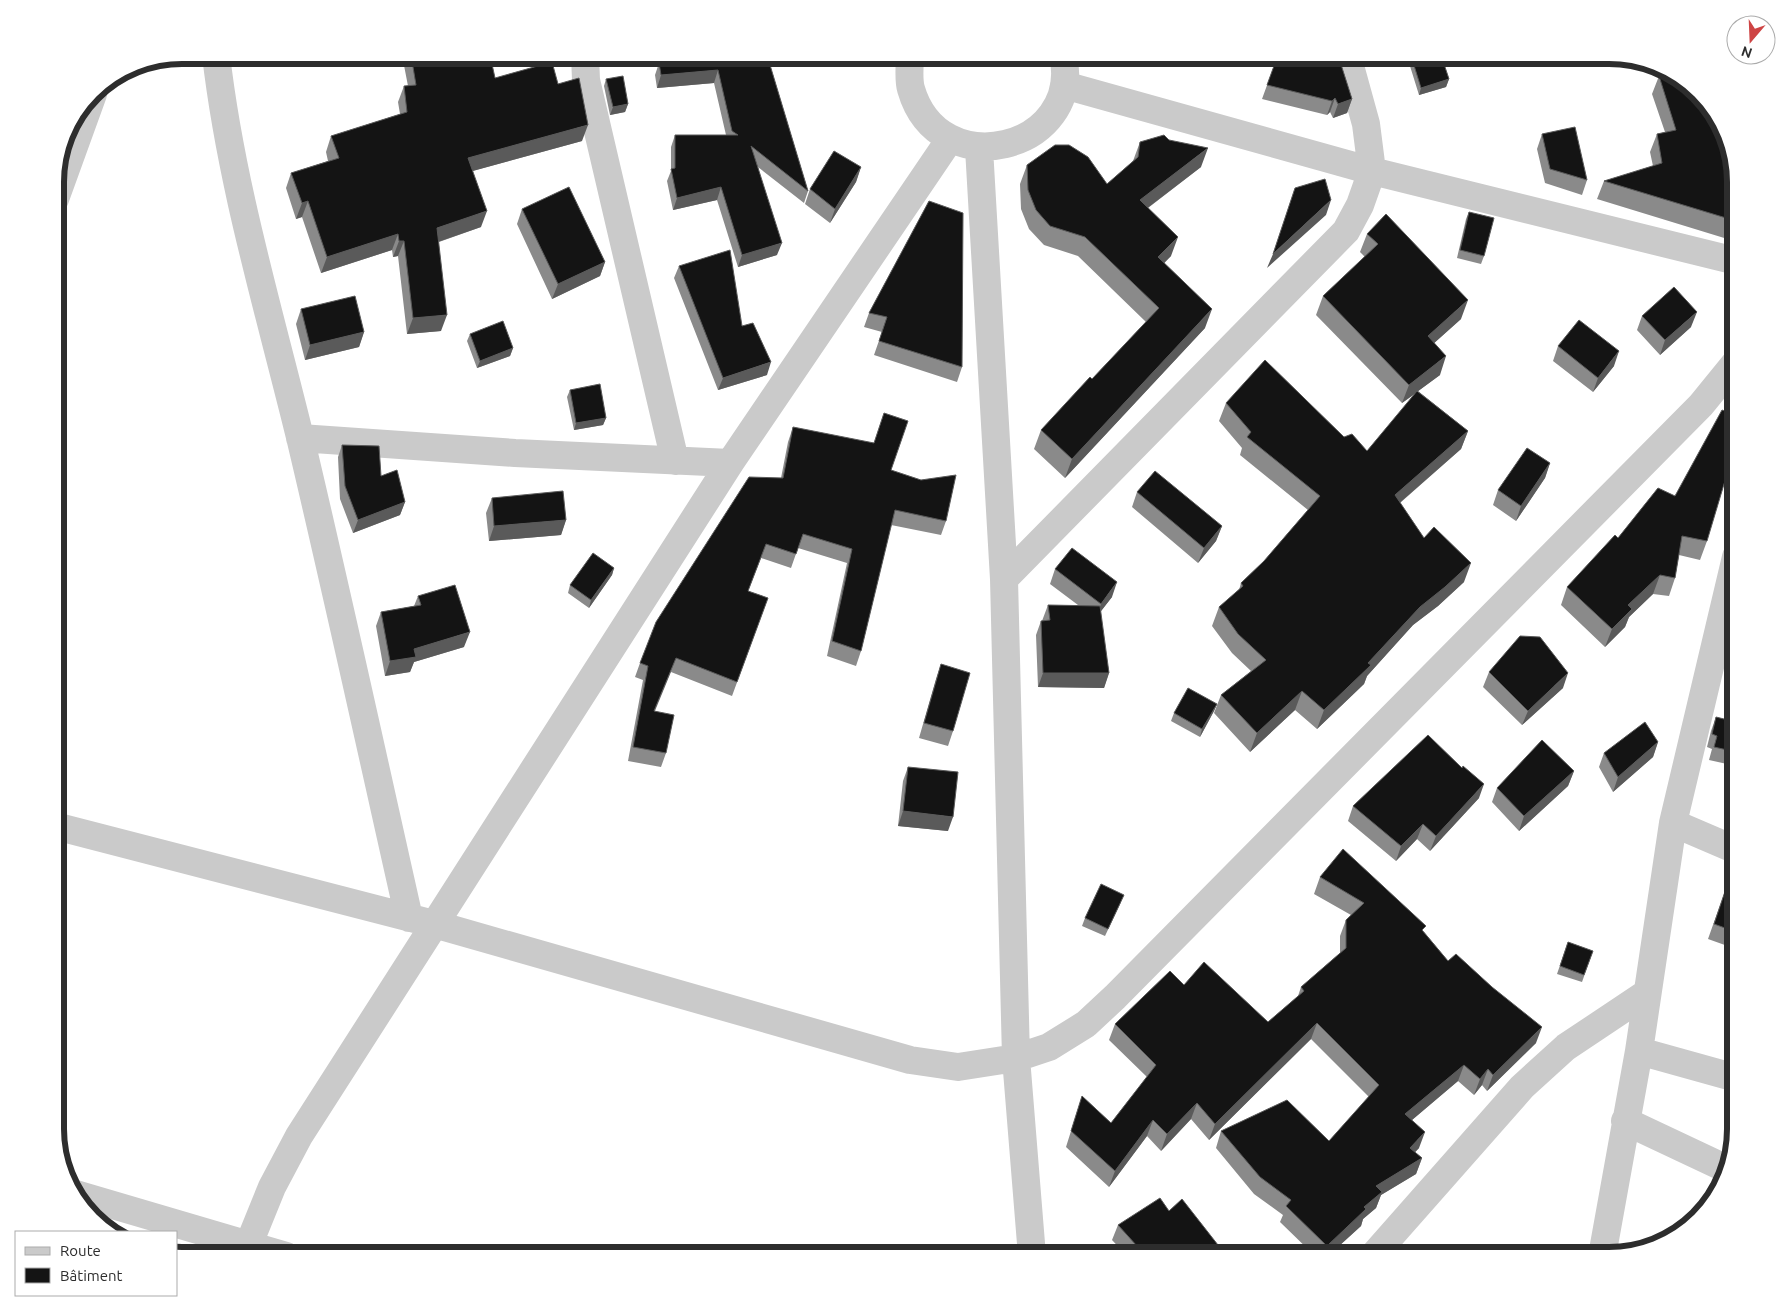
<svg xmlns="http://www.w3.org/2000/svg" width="1791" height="1311" viewBox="0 0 1791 1311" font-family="Ubuntu,sans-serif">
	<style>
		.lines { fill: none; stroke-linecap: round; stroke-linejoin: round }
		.minor { stroke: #cacaca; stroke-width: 28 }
		.wall { fill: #8a8a8a }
		.shaded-wall { fill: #5a5a5a }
		.building { fill: #141414; stroke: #5a5a5a }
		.rim { fill: none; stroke: #2d2d2d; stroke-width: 6 }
	</style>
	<rect width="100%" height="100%" fill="#fff"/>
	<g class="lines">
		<!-- minor -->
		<path class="minor" d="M216 55C231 185 269 310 300 437 338 597 373 758 409 918
			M585 55 586 80 675 461
			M910 55C910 65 908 79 911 89 939 186 1084 150 1063 55
			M1064 85 1372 171 1736 261
			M979 148 1004 579 1016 1058 1032 1256
			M55 199 93 94
			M300 438 515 453 730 463
			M1004 579 1346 231 1360 205 1372 171 1366 124 1347 55
			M1673 823 1736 850
			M55 826 434 924 910 1060 958 1067 1016 1058 1049 1047 1086 1024 1115 997 1701 405 1736 362
			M1639 1051 1736 1078
			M1625 1121 1729 1170
			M72 1193 286 1256
			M244 1256 272 1187 299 1136 730 463 950 139
			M1373 1256 1522 1087 1566 1047 1647 993
			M1602 1256 1639 1051 1673 823 1736 557"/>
	</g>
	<!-- wall -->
	<path class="wall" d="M402 55H490L495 78 558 84 582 141 472 171 481 227 439 242 441 331 407 334 398 256 393 257 392 250 321 273 302 217 296 219 286 188 291 173 328 161 326 152 331 136 400 114 398 102 404 86H408Z
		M767 55 808 191 804 203 758 167 777 255 738 267 717 200 673 210 667 181 671 171V147L675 135H726L714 83 657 88 655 75 659 63Z
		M1123 55H1149L1145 64 1124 61Z
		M1278 55H1338L1352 99 1347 113 1333 118 1330 112 1327 115 1262 99Z
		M1412 59 1449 79 1446 87 1419 95 1410 66Z
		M1659 76 1736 182V235L1734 241 1597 199 1604 181 1653 166 1650 152 1657 134 1665 132 1652 94Z
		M606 79 628 104 625 112 610 115 604 86Z
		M1542 134 1587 180 1582 195 1545 183 1537 149Z
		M1169 140 1201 167 1148 208 1171 256 1164 262 1205 328 1065 478 1034 449 1041 430 1092 379 1146 322 1078 256 1044 245 1029 229 1021 209 1020 184 1027 165 1107 184 1133 161 1140 142Z
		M861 167 856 182 830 223 805 204 810 189Z
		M929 201 962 367 957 382 874 355 882 332 864 327 869 313Z
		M522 209 605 262 600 276 552 299 517 224Z
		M1469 212 1484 256 1481 264 1457 258 1466 219Z
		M1367 234 1461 319 1434 343 1440 375 1418 391 1468 431 1461 449 1400 503 1424 538 1464 582 1438 606 1413 625 1367 676 1364 684 1317 729 1295 710 1250 752 1214 713 1221 695 1251 671 1232 653 1212 626 1219 607 1239 590 1241 583 1264 561 1308 510 1240 455 1242 448 1219 421 1226 403 1344 437 1367 451 1415 394 1402 403 1316 315 1323 296 1365 257 1360 252Z
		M679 266 742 326 767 375 718 390 674 278Z
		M301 309 364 332 359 347 305 360 296 324Z
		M1642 316 1691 327 1660 355 1637 330Z
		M470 334 513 348 510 356 477 368 467 341Z
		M1558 346 1614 366 1593 392 1553 361Z
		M570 390 606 418 603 425 574 430 567 397Z
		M793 427 891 470 946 521 941 535 891 525 861 651 856 666 827 656 847 563 798 548 791 568 761 558 748 591 768 598 732 696 671 672 655 711 666 753 661 767 628 761 643 680 635 677 640 663 781 478 788 442Z
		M342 445 381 476 405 502 400 515 353 533 340 499 338 457Z
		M1550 463 1545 478 1516 521 1493 505 1498 490Z
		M1658 488 1707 541 1700 560 1679 555 1675 578 1669 596 1653 594 1629 617 1625 627 1605 647 1561 605 1567 587 1618 538Z
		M1137 492 1222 526 1216 541 1198 563 1132 507Z
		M492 498 566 520 561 535 489 541 486 513Z
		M614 568 612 575 589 608 568 593 570 585Z
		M1055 569 1112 597 1100 612 1109 673 1104 688 1038 687 1036 635 1041 621H1042L1048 605H1078L1050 584Z
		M418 596 464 647 414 662 410 672 385 676 376 626 381 612 414 606Z
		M941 664 953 731 948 746 919 738 936 679Z
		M1489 672 1563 688 1522 725 1483 687Z
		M1217 704 1214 711 1200 737 1171 721 1174 713Z
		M1716 717 1736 722V766L1709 760 1712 749 1707 747 1711 731Z
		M1658 742 1653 757 1613 792 1599 767 1604 753Z
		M908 767 948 831 898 826 903 781Z
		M1462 768 1479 798 1430 851 1417 839 1396 861 1348 821 1353 806Z
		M1574 771 1568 786 1519 831 1492 802 1497 788Z
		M1731 874 1736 876V949L1708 939Z
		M1320 877 1424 932 1448 961 1536 1043 1487 1091 1482 1085 1474 1095 1458 1081 1412 1120 1419 1148 1415 1152 1422 1158 1416 1174 1381 1195 1376 1208 1363 1219 1361 1226 1328 1256H1315L1280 1222 1283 1215 1254 1194 1216 1148 1221 1131 1329 1141 1369 1097 1311 1039 1209 1140 1191 1119 1161 1151 1147 1136 1109 1187 1066 1147 1082 1096 1111 1123 1147 1077 1109 1040 1115 1024 1184 985 1268 1022 1298 996 1301 987 1340 953V936L1346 920 1351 915 1314 894Z
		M1121 902 1105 936 1082 926 1085 918Z
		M1568 942 1593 951 1582 982 1557 974Z
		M1169 1211 1213 1256H1127L1112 1240 1118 1225Z"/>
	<!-- shaded-wall -->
	<path class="shaded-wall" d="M718 70 714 83 657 88 661 75Z
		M1449 79 1446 87 1419 95 1421 88Z
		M1335 98 1330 112 1327 115 1332 101Z
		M1352 99 1347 113 1333 118 1338 104Z
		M628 104 625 112 610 115 613 107Z
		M588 125 582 141 462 174 468 158Z
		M1208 148 1201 167 1133 219 1140 200Z
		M861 167 856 182 830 223 835 209Z
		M721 187 717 200 673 210 677 198Z
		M1331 200 1326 215 1267 268 1273 254Z
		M308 201 302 217 296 219 302 203Z
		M487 211 481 227 432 244 437 228Z
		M398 234 392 250 321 273 327 257Z
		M1178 237 1171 256 1152 276 1158 257Z
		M399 241H404L398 256 393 257Z
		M782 243 777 255 738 267 742 255Z
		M605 262 600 276 552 299 558 284Z
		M1468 300 1461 319 1422 354 1428 336Z
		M1212 309 1205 328 1065 478 1072 459Z
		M1697 312 1691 327 1660 355 1665 340Z
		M447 315 441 331 407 334 413 318Z
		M364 332 359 347 305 360 310 345Z
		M513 348 510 356 477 368 480 361Z
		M1619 351 1614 366 1593 392 1598 378Z
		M1446 356 1440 375 1402 403 1409 385Z
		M771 362 767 375 718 390 723 378Z
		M606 418 603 425 574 430 576 423Z
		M1468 431 1461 449 1388 513 1395 495Z
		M1550 463 1545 478 1516 521 1521 506Z
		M405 502 400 515 353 533 358 520Z
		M566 520 561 535 489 541 494 526Z
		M1222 526 1216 541 1198 563 1204 548Z
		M1471 563 1464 582 1438 606 1413 625 1367 676 1364 684 1317 729 1324 710 1368 663 1420 607Z
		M614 568 612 575 589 608 591 600Z
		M1660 575 1653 594 1629 617 1625 627 1605 647 1612 629 1628 605Z
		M1117 582 1112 597 1095 619 1101 604Z
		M470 632 464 647 414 662 410 672 385 676 390 661 414 649Z
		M1043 673H1109L1104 688 1038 687Z
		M1568 673 1563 688 1522 725 1528 711Z
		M1302 691 1295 710 1250 752 1257 733Z
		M1217 704 1214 711 1200 737 1202 729Z
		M1658 742 1653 757 1613 792 1618 777Z
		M1574 771 1568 786 1519 831 1524 816Z
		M1484 784 1479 798 1430 851 1436 836Z
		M903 811 953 817 948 831 898 826Z
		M1423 824 1417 839 1396 861 1401 846Z
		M1317 1023 1311 1039 1209 1140 1215 1124Z
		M1542 1027 1536 1043 1487 1091 1493 1075Z
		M1464 1065 1458 1081 1399 1131 1405 1114Z
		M1488 1069 1482 1085 1474 1095 1480 1079Z
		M1197 1103 1191 1119 1161 1151 1167 1134Z
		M1153 1120 1147 1136 1109 1187 1115 1171Z
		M1425 1132 1419 1148 1404 1164 1410 1148Z
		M1422 1158 1416 1174 1381 1195 1376 1208 1363 1219 1361 1226 1328 1256H1324L1327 1246 1364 1207 1376 1186Z
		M1218 1245 1213 1256H1204Z"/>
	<!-- building -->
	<path class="building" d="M411 55H490L495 78 552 62 558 84 579 78 588 125 468 158 487 211 437 228 447 315 413 318 404 241H399L398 234 327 257 308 201 302 203 291 173 339 158 331 136 407 112 404 86 416 85Z
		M687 55H767L808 191 751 146 782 243 742 255 721 187 677 198 671 169 675 168V135H738L732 131 718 70 661 75 659 63Z
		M1278 55 1315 56V55H1338L1352 99 1338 104 1335 98 1332 101 1267 85Z
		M1425 55H1441L1449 79 1421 88 1412 59Z
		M1670 73 1686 81 1723 126 1736 182V221L1604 181 1662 163 1657 134 1676 130 1659 76Z
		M623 76 628 104 613 107 606 79Z
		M1575 127 1587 180 1550 169 1542 134Z
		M1164 135 1169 140 1208 148 1140 200 1178 237 1158 257 1212 309 1072 459 1041 430 1090 377 1092 379 1159 308 1085 237 1050 226 1036 210 1028 190 1027 165 1055 145H1069L1088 157 1107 184 1138 157 1140 142Z
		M834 151 861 167 835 209 810 189Z
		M1325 179 1331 200 1273 254 1295 188Z
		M569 187 605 262 558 284 522 209Z
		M929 201 963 213 962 367 879 341 887 317 869 313Z
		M1469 212 1494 218 1484 256 1460 250Z
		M1386 214 1468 300 1428 336 1446 356 1409 385 1323 296 1378 244 1367 234Z
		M730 250 742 326 753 323 771 362 723 378 679 266Z
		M1674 287 1697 312 1665 340 1642 316Z
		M355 296 364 332 310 345 301 309Z
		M1579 320 1619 351 1598 378 1558 346Z
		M503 321 513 348 480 361 470 334Z
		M1265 360 1344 437 1352 434 1367 451 1417 391 1468 431 1395 495 1424 538 1434 527 1471 563 1445 587 1420 607 1368 663 1371 665 1324 710 1302 691 1257 733 1221 695 1266 660 1238 634 1219 607 1243 586 1241 583 1264 561 1320 496 1247 437 1251 432 1226 403Z
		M600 384 606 418 576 423 570 390Z
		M1722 410 1736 415V444L1707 541 1682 536 1675 578 1660 575 1628 605 1632 609 1612 629 1567 587 1615 535 1618 538 1658 488 1675 496Z
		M884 413 908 421 891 470 921 480 956 475 946 521 895 510 861 651 832 641 852 549 803 534 796 554 766 544 748 591 768 598 737 682 676 658 654 711 674 715 666 753 633 747 648 666 640 663 656 622 749 477 783 478 793 427 874 443Z
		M342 445 379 446 381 476 397 470 405 502 358 520 345 486Z
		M1527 448 1550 463 1521 506 1498 490Z
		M1155 471 1222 526 1204 548 1137 492Z
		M563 491 566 520 494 526 492 498Z
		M1072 548 1117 582 1101 604 1055 569Z
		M593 553 614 568 591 600 570 585Z
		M455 585 470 632 414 649 416 657 390 661 381 612 421 605 418 596Z
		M1048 605 1100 606 1109 673H1043L1041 621 1050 620Z
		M1520 636 1540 637 1568 673 1528 711 1489 672Z
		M941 664 970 673 953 731 924 723Z
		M1188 688 1217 704 1202 729 1174 713Z
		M1716 717 1736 722V752L1714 747 1717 736 1712 734Z
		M1645 722 1658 742 1618 777 1604 753Z
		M1428 735 1462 768 1463 766 1484 784 1436 836 1423 824 1401 846 1353 806Z
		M1542 740 1574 771 1524 816 1497 788Z
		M908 767 958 772 953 817 903 811Z
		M1343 849 1426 926 1422 930 1448 961 1456 954 1492 987 1542 1027 1493 1075 1488 1069 1480 1079 1464 1065 1405 1114 1425 1132 1410 1148 1422 1158 1376 1186 1382 1192 1364 1207 1366 1209 1327 1246 1286 1206 1291 1200 1260 1177 1221 1131 1287 1100 1329 1141 1379 1085 1317 1023 1215 1124 1197 1103 1167 1134 1153 1120 1115 1171 1071 1131 1082 1096 1111 1123 1156 1065 1115 1024 1170 971 1184 985 1204 962 1268 1022 1304 991 1301 987 1346 948V920L1364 903 1320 877Z
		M1731 874 1736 876V932L1714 924Z
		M1101 884 1124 895 1108 929 1085 918Z
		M1568 942 1593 951 1584 975 1560 966Z
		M1160 1198 1169 1211 1182 1199 1218 1245 1204 1256H1146L1118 1225Z"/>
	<!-- crop -->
	<path d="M0 0H1791V1311H0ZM182 64H1609A118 118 0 0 1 1727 182V1129A118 118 0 0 1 1609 1247H182A118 118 0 0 1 64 1129V182A118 118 0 0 1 182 64Z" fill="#fff" fill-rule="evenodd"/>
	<path class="rim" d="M182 64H1609A118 118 0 0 1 1727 182V1129A118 118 0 0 1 1609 1247H182A118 118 0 0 1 64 1129V182A118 118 0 0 1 182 64Z"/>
	<!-- legend -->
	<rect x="15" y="1231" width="162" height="65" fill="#ffffff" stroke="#ababab"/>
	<rect x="25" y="1247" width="25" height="8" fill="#cacaca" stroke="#ababab"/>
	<text x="60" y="1256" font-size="15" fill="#2d2d2d">Route</text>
	<rect x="25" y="1268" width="25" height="15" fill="#141414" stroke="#ababab"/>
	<text x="60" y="1281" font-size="15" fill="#2d2d2d">Bâtiment</text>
	<!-- north arrow -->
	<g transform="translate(1751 40) rotate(199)"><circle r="24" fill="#ffffff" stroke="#ababab"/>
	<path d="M0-4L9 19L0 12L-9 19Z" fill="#ce4444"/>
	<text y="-8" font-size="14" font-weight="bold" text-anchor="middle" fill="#2d2d2d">N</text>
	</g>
</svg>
